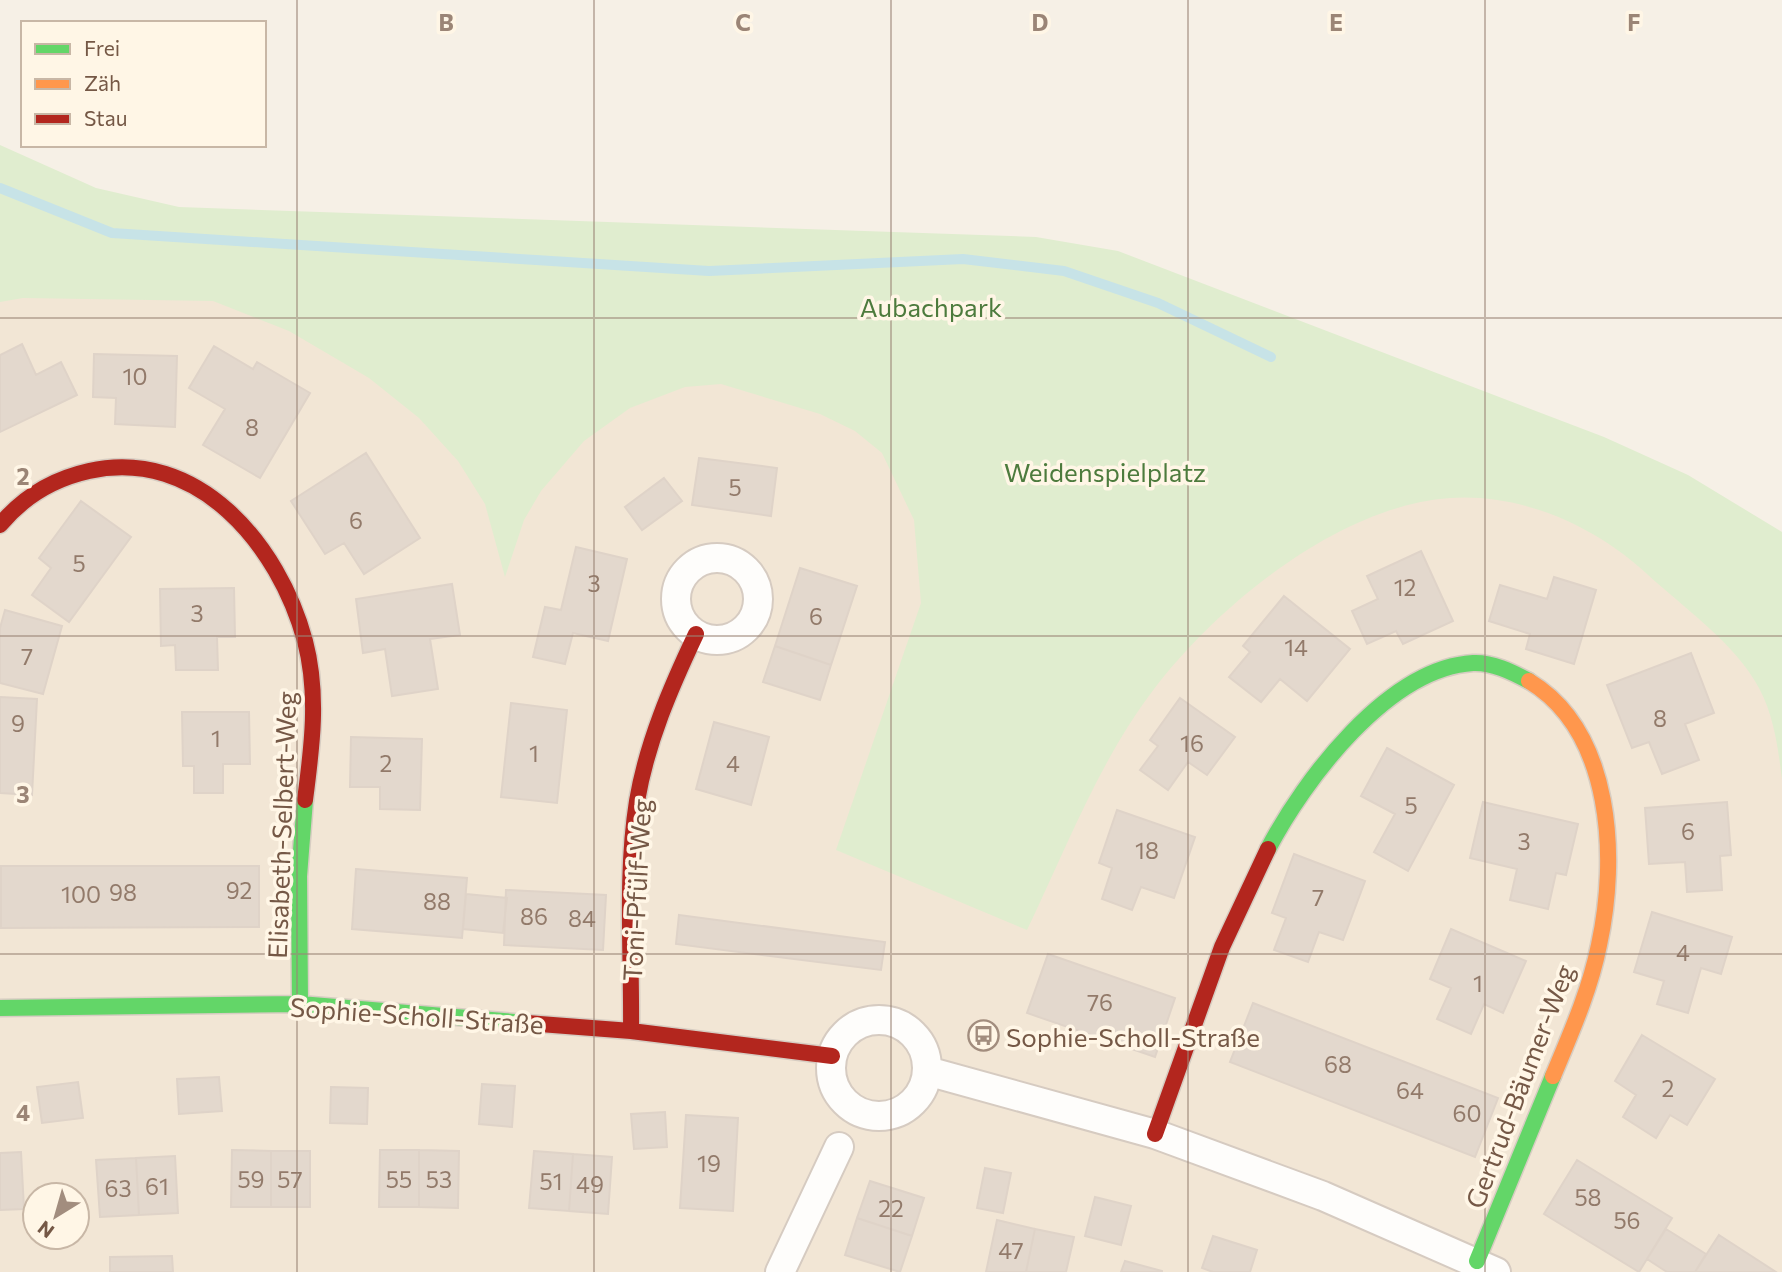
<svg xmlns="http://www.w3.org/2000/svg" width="1782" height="1272" viewBox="0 0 1782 1272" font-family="Commissioner,sans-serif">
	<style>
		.residential { fill: #f2e6d5; fill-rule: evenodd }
		.green { fill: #e0edcf }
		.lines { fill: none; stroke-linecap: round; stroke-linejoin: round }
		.stream { stroke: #c7e3e7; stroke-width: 10 }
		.building { fill: #e3d8cd; stroke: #dfd3c8; stroke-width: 2 }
		.street-casing { stroke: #d6cbc1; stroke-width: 32 }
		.fast-casing { stroke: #d7cdc2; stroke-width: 19 }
		.slow-casing { stroke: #d7cdc2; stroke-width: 19 }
		.jam-casing { stroke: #d7cdc2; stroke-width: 19 }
		.street { stroke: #fefdfb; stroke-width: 28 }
		.fast { stroke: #63d668; stroke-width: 16 }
		.slow { stroke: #ff974d; stroke-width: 16 }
		.jam { stroke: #b3261e; stroke-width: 16 }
		.grid { fill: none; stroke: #9b8576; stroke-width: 2; stroke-opacity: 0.55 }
		.labels { text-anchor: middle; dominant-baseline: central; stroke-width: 7; stroke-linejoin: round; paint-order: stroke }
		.number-label { font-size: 23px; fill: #927a6a }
		.park-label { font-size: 26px; fill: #4d7b3d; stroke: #fff6e6 }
		.street-label { font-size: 26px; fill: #755846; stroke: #fff6e6 }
		.poi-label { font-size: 26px; fill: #755846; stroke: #fff6e6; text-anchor: start }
		.grid-label { font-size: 23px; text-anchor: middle; font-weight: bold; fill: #9b8576; stroke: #fff6e6; stroke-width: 7; stroke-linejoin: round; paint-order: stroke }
	</style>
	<rect width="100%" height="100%" fill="#f6f0e6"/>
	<!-- residential -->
	<path class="residential" d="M95 250 1394 415 1782 624V1272H0V282ZM35 1195H77V1237H35Z"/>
	<!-- green -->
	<path class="green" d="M0 145 96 188 179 207 1036 237 1118 251 1604 437 1688 475 1782 532V779C1778 748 1774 716 1759 688 1735 643 1684 608 1647 574 1595 526 1522 493 1450 498 1339 506 1219 604 1154 689 1099 761 1066 849 1027 930L836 850 921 603 914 520 882 453 855 431 820 414 721 384 685 387 630 408 584 441 541 491 524 520 505 577 485 504 458 461 419 418 369 378 289 331 213 301 23 298 0 302Z"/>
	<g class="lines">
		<!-- stream -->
		<path class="stream" d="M0 188 112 233 709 271 963 259 1064 271 1158 303 1271 357"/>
	</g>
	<!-- building -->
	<path class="building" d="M22 344 36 375 61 362 77 395 0 432V355Z
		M214 346 253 369 257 362 310 393 260 478 203 445 225 409 189 388Z
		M94 354 177 356 175 427 115 424 116 398 93 397Z
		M366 453 420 538 364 574 344 543 325 554 291 501Z
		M699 458 777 468 771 516 692 505Z
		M664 478 682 501 642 530 625 507Z
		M81 501 131 537 69 622 32 595 51 568 39 558Z
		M576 547 627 559 608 641 573 633 565 664 533 657 545 607 561 610Z
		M1421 551 1453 621 1403 644 1396 631 1367 644 1352 611 1378 599 1367 576Z
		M800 568 857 586 831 665 775 646Z
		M1554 577 1596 590 1574 664 1526 649 1530 634 1489 621 1500 585 1547 599Z
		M452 584 460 635 430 639 438 689 392 696 385 649 363 653 356 599Z
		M234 588 235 637H217L218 670H176L175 645 161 646 160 589Z
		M1284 596 1350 649 1307 701 1280 679 1261 702 1229 677 1250 652 1243 646Z
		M5 610 62 626 43 694 0 683V628Z
		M775 646 831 665 820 700 763 682Z
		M1691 653 1714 713 1685 724 1699 760 1662 774 1649 742 1632 748 1607 685Z
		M0 697 37 699 32 795 0 793Z
		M1180 698 1235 737 1207 775 1188 762 1168 790 1140 770 1158 746 1150 740Z
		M511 703 567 710 557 803 501 797Z
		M182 712H249L250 764H223V793H194V766H183Z
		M714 722 769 737 751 805 696 789Z
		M351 737 422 739 420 810 380 809V787H350Z
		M1387 748 1454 785 1408 871 1374 852 1395 814 1361 796Z
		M1483 802 1578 824 1566 875 1556 873 1548 909 1510 900 1517 869 1470 858Z
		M1727 802 1731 855 1720 856 1722 890 1687 892 1685 862 1649 864 1645 808Z
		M1117 810 1195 837 1174 898 1141 887 1132 910 1102 899 1112 868 1099 863Z
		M1294 854 1365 881 1343 940 1319 932 1308 962 1274 950 1286 918 1272 913Z
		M1 866H259V927L1 928Z
		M356 869 467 878 462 938 352 929Z
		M506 890 606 895 603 950 504 945Z
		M466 894 507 898 503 933 463 929Z
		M1652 912 1732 937 1721 974 1701 968 1688 1013 1657 1004 1664 981 1634 972Z
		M679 915 885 942 881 970 676 944Z
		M1451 929 1526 961 1503 1013 1484 1004 1471 1034 1437 1019 1451 988 1430 979Z
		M1048 954 1175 998 1155 1057 1027 1013Z
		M1253 1003 1498 1098 1475 1157 1230 1062Z
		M1642 1035 1715 1079 1687 1125 1670 1115 1656 1138 1623 1117 1636 1095 1615 1081Z
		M219 1077 222 1111 179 1114 177 1079Z
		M78 1082 83 1118 42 1123 37 1087Z
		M482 1084 515 1086 512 1127 479 1124Z
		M331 1087 368 1088 367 1124 330 1123Z
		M665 1112 667 1147 634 1149 631 1114Z
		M686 1115 738 1118 733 1211 680 1208Z
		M232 1150 271 1151V1207H231Z
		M380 1150H419V1207H379Z
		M419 1150 459 1151 458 1208 419 1207Z
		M271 1151H310V1207H271Z
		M534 1151 573 1154 569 1211 529 1208Z
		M21 1152 24 1209 0 1210V1153Z
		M573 1154 612 1157 608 1214 569 1211Z
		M175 1156 178 1213 139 1215 136 1158Z
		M136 1158 139 1215 100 1217 96 1160Z
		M1577 1160 1672 1218 1639 1272 1544 1214Z
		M985 1168 1011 1173 1003 1213 977 1208Z
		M870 1181 924 1198 912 1236 857 1218Z
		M1095 1197 1131 1206 1121 1245 1085 1236Z
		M857 1218 912 1236 900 1272 845 1255Z
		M997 1220 1035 1229 1026 1272H986Z
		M1035 1229 1074 1237 1066 1272H1026Z
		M1666 1229 1706 1254 1695 1272H1667L1647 1259Z
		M1719 1235 1776 1272H1695Z
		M1213 1236 1257 1250 1250 1272H1213L1202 1268Z
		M172 1256 173 1272H110V1257Z
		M1125 1261 1162 1271V1272H1121Z"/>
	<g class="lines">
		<defs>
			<path id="street" d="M676 599a41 41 0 1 1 82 0a41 41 0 1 1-82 0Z
				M831 1068a48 48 0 1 1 96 0a48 48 0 1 1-96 0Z
				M927 1071 1155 1134 1323 1196 1496 1272
				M780 1272 839 1147"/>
			<path id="fast" d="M1268 849C1304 780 1388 668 1473 663 1492 662 1512 672 1529 681
				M300 1004 299 876 305 800
				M0 1008 300 1004 527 1023
				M1477 1261 1553 1076"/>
			<path id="slow" d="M1529 681C1613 732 1618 858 1599 945 1590 990 1571 1033 1553 1076"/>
			<path id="jam" d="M0 525C24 496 53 479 89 471 198 447 279 545 305 641 319 694 312 747 305 800
				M527 1023 631 1031 832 1056
				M631 1031C632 955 625 876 637 801 647 742 671 687 696 634
				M1155 1134 1222 947 1268 849"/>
		</defs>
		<!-- street casing -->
		<use href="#street" class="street-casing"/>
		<!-- fast casing -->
		<use href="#fast" class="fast-casing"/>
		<!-- slow casing -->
		<use href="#slow" class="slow-casing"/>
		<!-- jam casing -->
		<use href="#jam" class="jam-casing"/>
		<!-- street -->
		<use href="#street" class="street"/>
		<!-- fast -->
		<use href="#fast" class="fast"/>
		<!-- slow -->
		<use href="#slow" class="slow"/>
		<!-- jam -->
		<use href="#jam" class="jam"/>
	</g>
	<!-- grid -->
	<path class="grid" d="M297 0V1272M594 0V1272M891 0V1272M1188 0V1272M1485 0V1272M0 318H1782M0 636H1782M0 954H1782"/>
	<!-- icons -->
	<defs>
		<symbol id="bus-ring" viewBox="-11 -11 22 22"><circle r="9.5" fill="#fff6e6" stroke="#a28d7e" stroke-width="1.5"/><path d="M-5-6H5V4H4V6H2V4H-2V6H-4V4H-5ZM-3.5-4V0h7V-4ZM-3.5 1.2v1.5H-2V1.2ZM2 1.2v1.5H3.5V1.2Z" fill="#a28d7e"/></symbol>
	</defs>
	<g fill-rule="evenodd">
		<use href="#bus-ring" x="966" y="1018" width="35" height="35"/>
	</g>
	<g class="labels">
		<!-- number labels -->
		<g class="number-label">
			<text x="135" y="376">10</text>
			<text x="252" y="427">8</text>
			<text x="735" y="487">5</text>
			<text x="356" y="520">6</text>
			<text x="79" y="563">5</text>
			<text x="594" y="583">3</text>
			<text x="1405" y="587">12</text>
			<text x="197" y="613">3</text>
			<text x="816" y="616">6</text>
			<text x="1296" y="647">14</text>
			<text x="27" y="656">7</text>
			<text x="1660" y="718">8</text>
			<text x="18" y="723">9</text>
			<text x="216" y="738">1</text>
			<text x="1192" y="743">16</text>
			<text x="534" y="753">1</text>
			<text x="386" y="763">2</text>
			<text x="733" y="763">4</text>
			<text x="1411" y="805">5</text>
			<text x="1688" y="831">6</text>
			<text x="1524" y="841">3</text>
			<text x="1147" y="850">18</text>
			<text x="239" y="890">92</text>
			<text x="123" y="892">98</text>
			<text x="81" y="894">100</text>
			<text x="1318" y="897">7</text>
			<text x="437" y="901">88</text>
			<text x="534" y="916">86</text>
			<text x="582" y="918">84</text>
			<text x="1683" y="952">4</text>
			<text x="1478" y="983">1</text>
			<text x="1100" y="1002">76</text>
			<text x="1338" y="1064">68</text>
			<text x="1668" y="1088">2</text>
			<text x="1410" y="1090">64</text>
			<text x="1467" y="1113">60</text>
			<text x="709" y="1163">19</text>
			<text x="251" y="1179">59</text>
			<text x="290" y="1179">57</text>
			<text x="399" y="1179">55</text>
			<text x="439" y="1179">53</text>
			<text x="551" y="1181">51</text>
			<text x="590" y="1184">49</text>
			<text x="157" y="1186">61</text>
			<text x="118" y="1188">63</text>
			<text x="1588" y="1197">58</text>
			<text x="891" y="1208">22</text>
			<text x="1627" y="1220">56</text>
			<text x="1011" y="1250">47</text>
		</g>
		<!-- park labels -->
		<g class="park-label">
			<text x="931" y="306">Aubachpark</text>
			<text x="1105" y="471">Weidenspielplatz</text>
		</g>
		<!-- street labels -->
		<g class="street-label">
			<text transform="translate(281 825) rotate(-88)">Elisabeth-Selbert-Weg</text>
			<text transform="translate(636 890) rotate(-87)">Toni-Pfülf-Weg</text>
			<text transform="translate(417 1015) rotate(4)">Sophie-Scholl-Straße</text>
			<text transform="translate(1519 1086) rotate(-69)">Gertrud-Bäumer-Weg</text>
		</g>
		<!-- poi labels -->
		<g class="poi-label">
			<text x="1006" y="1036">Sophie-Scholl-Straße</text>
		</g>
	</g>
	<g class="grid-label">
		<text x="446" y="31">B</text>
		<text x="743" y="31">C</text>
		<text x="1040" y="31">D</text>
		<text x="1336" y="31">E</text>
		<text x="1634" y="31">F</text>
		<text x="23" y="485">2</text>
		<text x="23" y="803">3</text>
		<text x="23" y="1121">4</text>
	</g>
	<!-- legend -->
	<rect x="21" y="21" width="245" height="126" fill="#fff6e6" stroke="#c8b7a6" stroke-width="2"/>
	<rect x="35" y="44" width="35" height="10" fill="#63d668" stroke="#c8b7a6" stroke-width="2"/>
	<text x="84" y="56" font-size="21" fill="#755846">Frei</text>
	<rect x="35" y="79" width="35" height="10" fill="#ff974d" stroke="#c8b7a6" stroke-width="2"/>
	<text x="84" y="91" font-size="21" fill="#755846">Zäh</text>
	<rect x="35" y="114" width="35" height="10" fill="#b3261e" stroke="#c8b7a6" stroke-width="2"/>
	<text x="84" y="126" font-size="21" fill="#755846">Stau</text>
	<!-- north arrow -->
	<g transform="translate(56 1216) rotate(217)"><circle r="33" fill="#fff6e6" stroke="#c8b7a6" stroke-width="2"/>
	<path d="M0-5L12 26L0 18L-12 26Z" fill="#a28d7e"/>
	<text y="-10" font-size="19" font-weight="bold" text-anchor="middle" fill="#755846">N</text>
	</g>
</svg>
